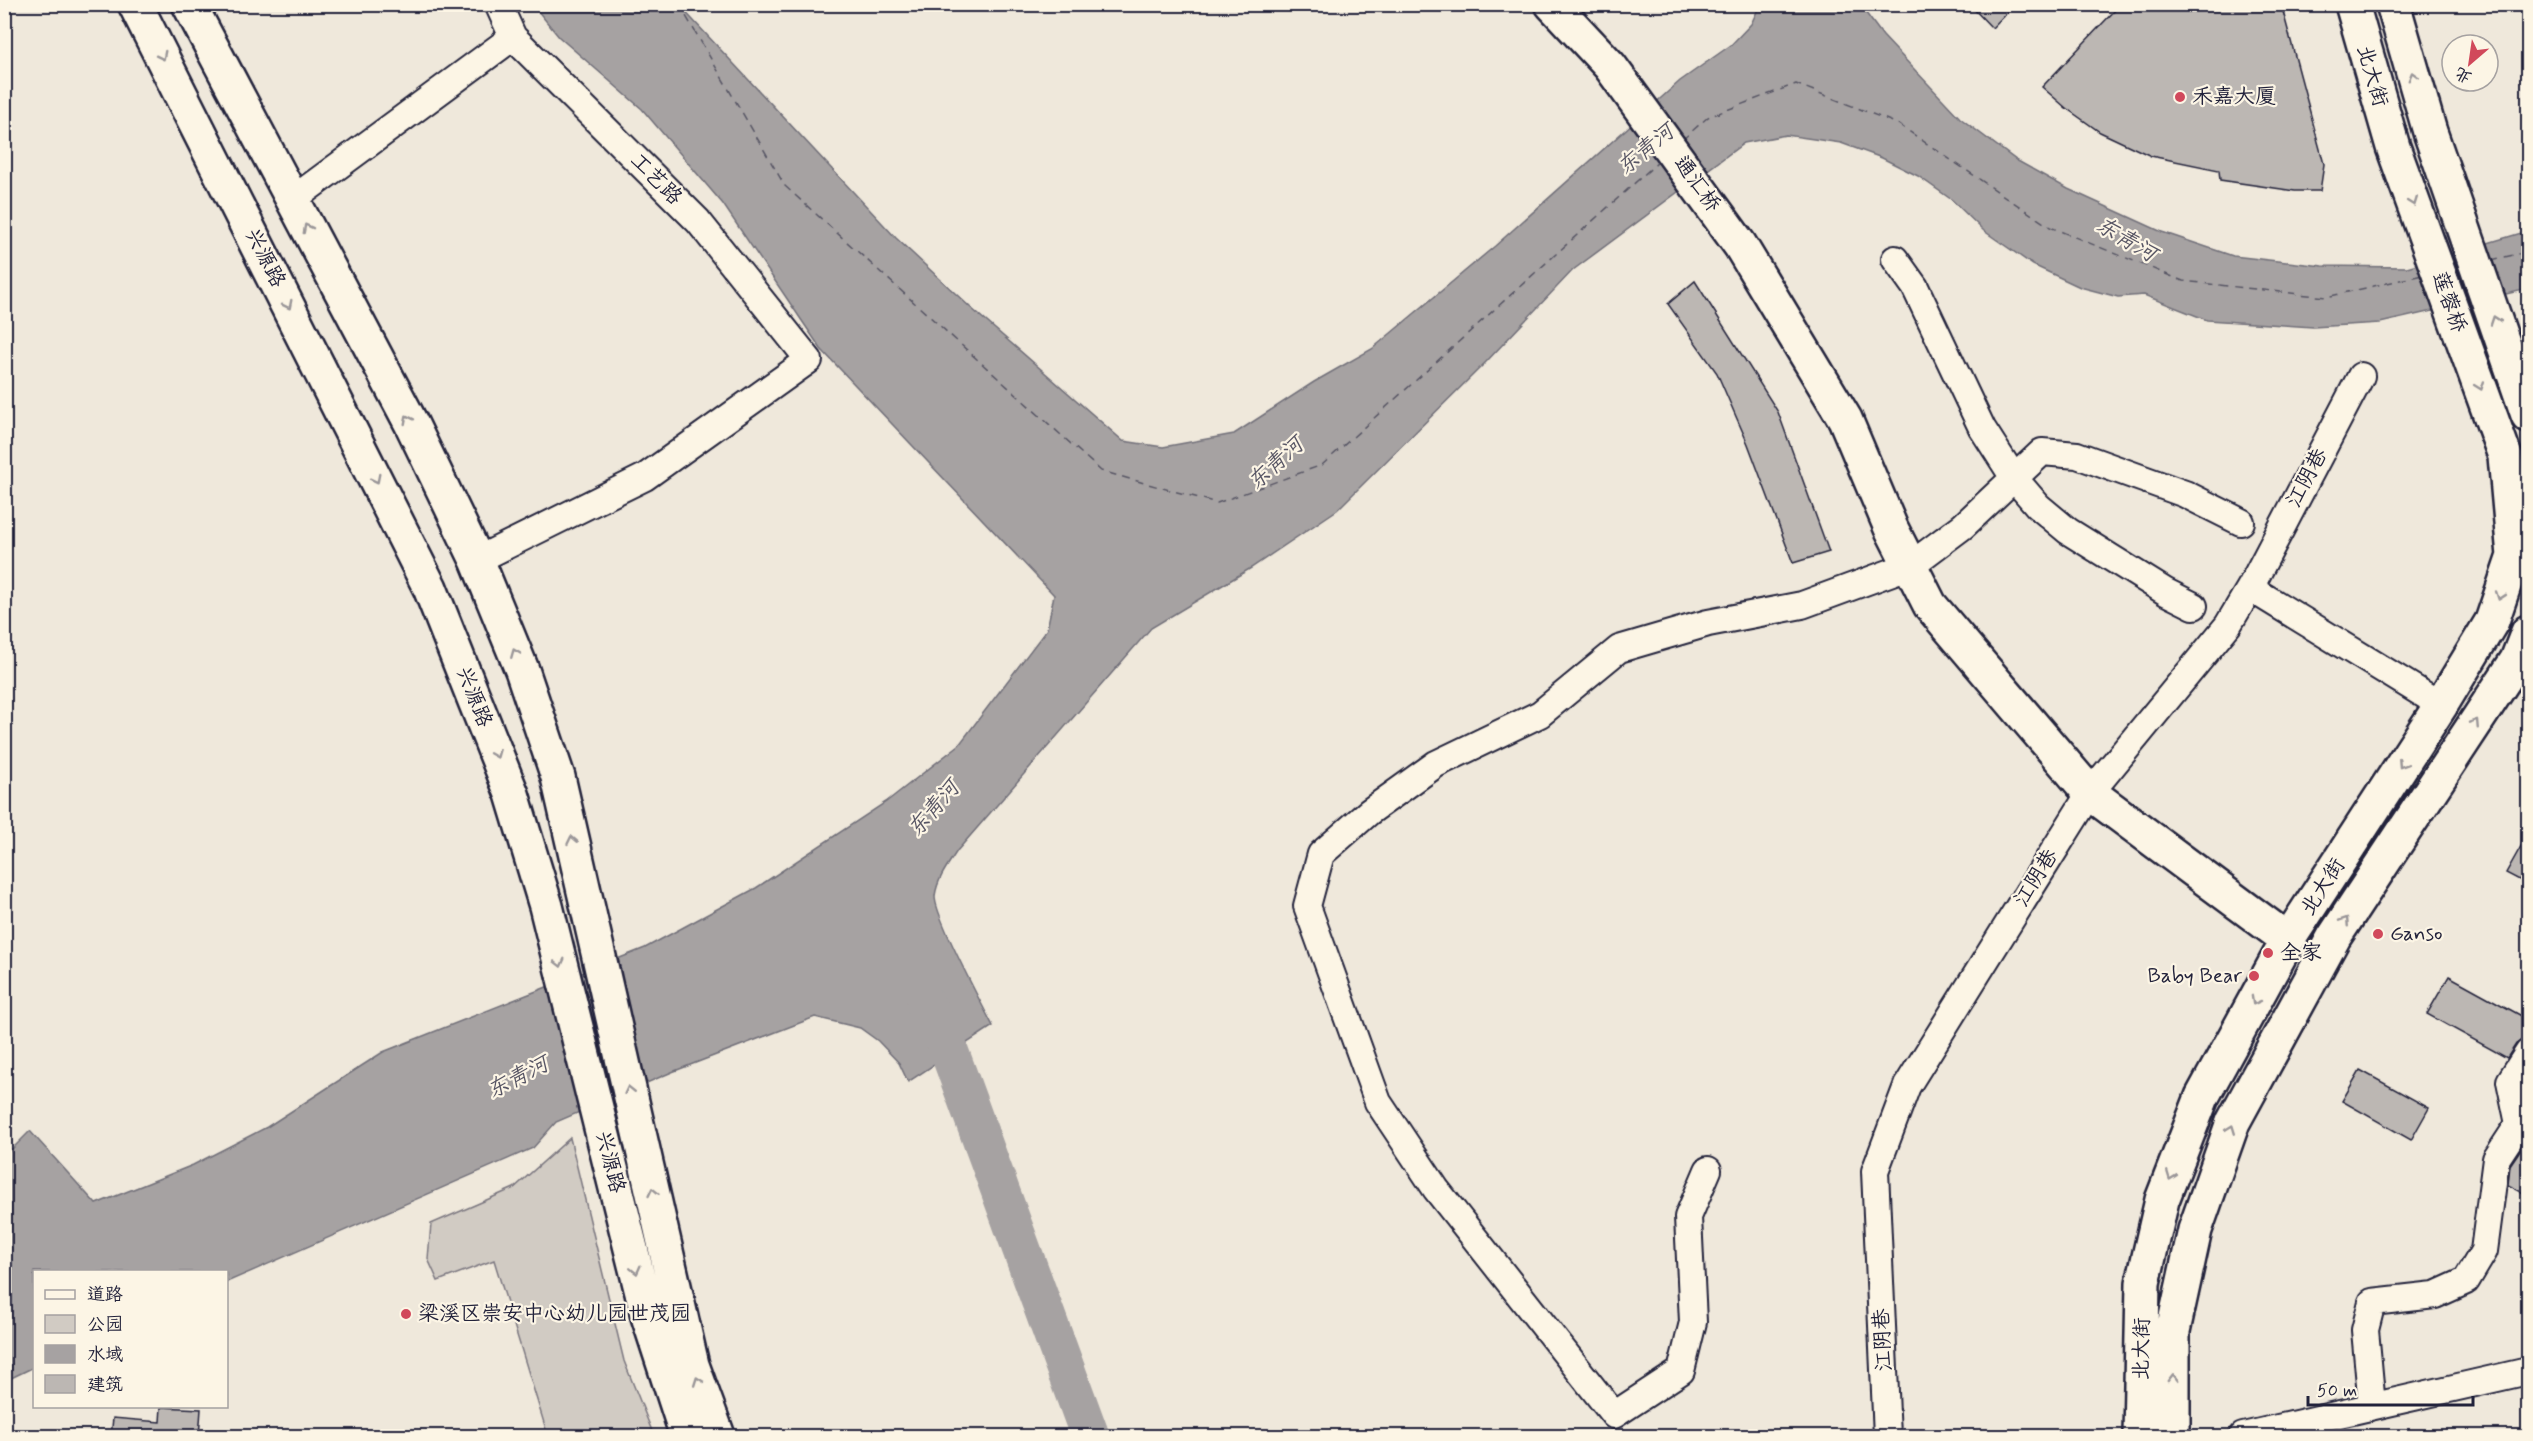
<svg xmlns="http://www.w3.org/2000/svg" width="2533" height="1441" viewBox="0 0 2533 1441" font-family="Mynerve,'LXGW WenKai TC',sans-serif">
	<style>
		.green { fill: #d1cbc3; stroke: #7a767f; stroke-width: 1.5 }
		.water { fill: #a6a2a2; stroke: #716f79; stroke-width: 1.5 }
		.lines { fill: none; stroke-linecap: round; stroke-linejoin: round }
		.river { stroke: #a6a2a2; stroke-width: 39 }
		.ferry { stroke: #575564; stroke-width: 1.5; stroke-dasharray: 8 6; stroke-linecap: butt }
		.building { fill: #bcb7b3; stroke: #22223b; stroke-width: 1.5 }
		.street-casing { stroke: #22223b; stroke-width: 30 }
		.secondary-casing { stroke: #22223b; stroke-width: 38 }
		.primary-casing { stroke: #22223b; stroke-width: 38 }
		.street { stroke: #fcf5e5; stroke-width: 26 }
		.secondary { stroke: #fcf5e5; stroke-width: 33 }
		.primary { stroke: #fcf5e5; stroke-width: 33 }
		.oneway { stroke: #9a9698 }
		.poi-dot { fill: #d1495b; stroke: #fcf5e5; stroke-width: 2 }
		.labels { text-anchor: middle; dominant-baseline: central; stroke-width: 4.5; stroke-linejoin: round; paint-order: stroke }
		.street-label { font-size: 21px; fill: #22223b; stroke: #fcf5e5 }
		.poi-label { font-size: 21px; fill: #22223b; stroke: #fcf5e5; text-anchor: start }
		.water-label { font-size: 22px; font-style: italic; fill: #575564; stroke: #fcf5e5 }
	</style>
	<rect width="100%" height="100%" fill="#efe8db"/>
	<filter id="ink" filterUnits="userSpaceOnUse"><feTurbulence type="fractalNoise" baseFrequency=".0167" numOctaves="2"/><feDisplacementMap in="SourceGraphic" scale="12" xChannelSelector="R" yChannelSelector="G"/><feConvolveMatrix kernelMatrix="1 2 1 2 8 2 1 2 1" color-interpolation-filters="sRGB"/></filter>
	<g filter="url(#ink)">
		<!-- green -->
		<path class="green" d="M570 1138 624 1361 654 1436H548L494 1260 438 1281 428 1259 431 1224 514 1188Z"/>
		<!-- water -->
		<path class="water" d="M533 5H679L896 238 971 308 1123 441 1163 447 1234 434 1314 382 1372 349 1495 246 1680 81 1731 45 1751 24 1760 5H1860L1883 36 1960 118 2016 160 2068 189 2162 232 2233 256 2323 266 2407 267 2528 231V289L2380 323 2313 327 2207 320 2144 295 2118 297 2080 287 2033 265 1984 231 1952 200 1918 176 1882 158 1841 143 1786 135 1744 143 1573 270 1486 362 1337 510 1251 568 1151 628 957 851C948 865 937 879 935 896 934 914 982 1005 993 1026L908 1082 899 1063 878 1041 860 1028 815 1017 672 1072 556 1122 533 1148 227 1282 226 1272H34V1367L5 1381 4 1157 30 1131 96 1204 193 1165 267 1127 383 1052 645 948 756 888 886 802 959 745 1047 629 1054 595 821 349 723 204 642 109 559 37Z"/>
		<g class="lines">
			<!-- river -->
			<path class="river" d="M926 1005 944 1037 1090 1436"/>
			<!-- ferry -->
			<path class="ferry" d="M679 4 785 186 1101 471 1217 503 1322 465 1658 162
				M1682 140 1708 117 1796 84 1898 124 2050 227 2183 281 2326 297 2422 275
				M2491 260 2528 252"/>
		</g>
		<!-- building -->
		<path class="building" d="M1969 4H2015L1992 28Z
			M2121 4H2281L2324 164 2320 191H2295L2220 180 2219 170 2151 156 2100 132 2066 108 2042 87Z
			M1695 281 1778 412 1829 552 1793 563 1748 444 1717 373 1668 304Z
			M2529 832V885L2506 873Z
			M2449 976 2529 1020 2526 1038 2516 1044 2507 1058 2427 1014Z
			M2360 1070 2429 1108 2411 1140 2342 1101Z
			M2529 1137V1196L2508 1185 2510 1165Z
			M161 1407 201 1409 199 1437H111L113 1418 160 1422Z"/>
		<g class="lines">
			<defs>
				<path id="street" d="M292 200 513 37
					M1895 259 1915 287 1982 428 2014 478 2038 506 2068 531 2166 592 2194 606
					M477 560 645 477 809 360 698 221 513 37 498 4
					M2250 588 2441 705
					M1708 1170 1688 1217 1693 1322 1681 1371 1614 1415 1436 1189 1378 1102 1307 906 1321 854 1369 812 1436 764 1540 714 1619 649 1708 623 1802 605 1911 565 1963 526 2042 452 2077 455 2185 494 2241 522
					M2372 1406 2365 1330 2372 1302 2435 1295 2466 1281 2484 1251 2496 1159 2519 1124 2510 1081 2528 1053
					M1887 1436 1875 1171 1907 1086 2090 793 2228 625 2250 588 2361 376
					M2243 1436 2528 1371"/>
				<path id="secondary" d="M1552 4 1610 66 1740 245 1845 419 1891 528 1930 605 2090 793 2288 940
					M2393 4 2430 132 2528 415
					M2140 1436 2143 1283 2162 1200 2202 1097 2288 940 2441 705 2492 621 2514 556 2505 456 2393 147 2352 4
					M2173 1436V1331L2195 1230 2233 1122 2334 937 2517 660 2528 632"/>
				<path id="primary" d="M135 4 430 588 512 794 546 906 647 1313 687 1436
					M189 4 411 423 477 560 522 670 558 777 692 1365 718 1436"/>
			</defs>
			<!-- street casing -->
			<use href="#street" class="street-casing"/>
			<!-- secondary casing -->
			<use href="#secondary" class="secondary-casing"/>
			<!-- primary casing -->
			<use href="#primary" class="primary-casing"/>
			<!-- street -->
			<use href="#street" class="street"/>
			<!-- secondary -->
			<use href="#secondary" class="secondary"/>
			<!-- primary -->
			<use href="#primary" class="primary"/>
		</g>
		<!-- one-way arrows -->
		<defs><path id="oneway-chevron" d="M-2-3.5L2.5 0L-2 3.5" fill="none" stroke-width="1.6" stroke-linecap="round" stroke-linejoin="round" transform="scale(1.5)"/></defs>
		<g class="oneway">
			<use href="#oneway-chevron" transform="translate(162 56) rotate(63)"/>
			<use href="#oneway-chevron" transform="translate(2413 76) rotate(-106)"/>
			<use href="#oneway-chevron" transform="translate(2413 202) rotate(70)"/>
			<use href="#oneway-chevron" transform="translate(307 228) rotate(-118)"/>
			<use href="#oneway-chevron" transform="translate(288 305) rotate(63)"/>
			<use href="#oneway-chevron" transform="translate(2495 320) rotate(-109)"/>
			<use href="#oneway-chevron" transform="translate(2480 386) rotate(70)"/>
			<use href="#oneway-chevron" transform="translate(408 419) rotate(-117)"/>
			<use href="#oneway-chevron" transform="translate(376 479) rotate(63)"/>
			<use href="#oneway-chevron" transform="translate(2500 596) rotate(109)"/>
			<use href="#oneway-chevron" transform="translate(515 653) rotate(-112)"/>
			<use href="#oneway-chevron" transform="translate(2475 723) rotate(-57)"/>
			<use href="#oneway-chevron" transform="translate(496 754) rotate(68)"/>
			<use href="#oneway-chevron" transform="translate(2402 764) rotate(123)"/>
			<use href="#oneway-chevron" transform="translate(572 840) rotate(-102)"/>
			<use href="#oneway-chevron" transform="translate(2345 921) rotate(-57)"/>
			<use href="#oneway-chevron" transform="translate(560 963) rotate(76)"/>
			<use href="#oneway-chevron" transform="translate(2255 1001) rotate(119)"/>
			<use href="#oneway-chevron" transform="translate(629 1090) rotate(-103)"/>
			<use href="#oneway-chevron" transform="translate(2231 1129) rotate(-69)"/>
			<use href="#oneway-chevron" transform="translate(2171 1176) rotate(111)"/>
			<use href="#oneway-chevron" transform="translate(653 1192) rotate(-103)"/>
			<use href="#oneway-chevron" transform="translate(636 1270) rotate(76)"/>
			<use href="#oneway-chevron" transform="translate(2173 1378) rotate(-90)"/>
			<use href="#oneway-chevron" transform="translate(698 1381) rotate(-110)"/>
		</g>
	</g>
	<!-- markers -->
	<g class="poi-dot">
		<circle cx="2180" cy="97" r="6"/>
		<circle cx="2378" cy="934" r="6"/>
		<circle cx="2268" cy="953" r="6"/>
		<circle cx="2254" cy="976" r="6"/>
		<circle cx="406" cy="1314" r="6"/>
	</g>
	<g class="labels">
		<!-- street labels -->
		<g class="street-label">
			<text transform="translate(2372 76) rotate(74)">北大街</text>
			<text transform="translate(656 179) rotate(45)">工艺路</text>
			<text transform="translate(1697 184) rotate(54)">通汇桥</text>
			<text transform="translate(265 258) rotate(63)">兴源路</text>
			<text transform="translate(2449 302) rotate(70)">莲蓉桥</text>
			<text transform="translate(2307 478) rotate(-62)">江阴巷</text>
			<text transform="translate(474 697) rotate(68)">兴源路</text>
			<text transform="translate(2036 878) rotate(-58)">江阴巷</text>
			<text transform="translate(2323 887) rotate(-57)">北大街</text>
			<text transform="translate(610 1162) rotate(76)">兴源路</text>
			<text transform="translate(1883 1340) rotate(-93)">江阴巷</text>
			<text transform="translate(2142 1349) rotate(-89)">北大街</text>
		</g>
		<!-- poi labels -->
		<g class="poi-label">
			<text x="2192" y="97">禾嘉大厦</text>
			<text x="2390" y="934">Ganso</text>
			<text x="2280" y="953">全家</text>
			<text x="2242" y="976" text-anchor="end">Baby Bear</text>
			<text x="418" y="1314">梁溪区崇安中心幼儿园世茂园</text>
		</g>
		<!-- water labels -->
		<g class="water-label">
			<text transform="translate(1646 150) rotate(-39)">东青河</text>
			<text transform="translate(2126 240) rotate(31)">东青河</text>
			<text transform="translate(1276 464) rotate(-42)">东青河</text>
			<text transform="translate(934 809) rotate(-49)">东青河</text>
			<text transform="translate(518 1078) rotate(-27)">东青河</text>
		</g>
	</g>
	<!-- margin -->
	<rect width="2533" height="1441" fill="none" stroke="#fcf5e5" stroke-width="24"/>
	<rect x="12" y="12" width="2509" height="1417" fill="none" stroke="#22223b" stroke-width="2" filter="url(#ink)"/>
	<!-- legend -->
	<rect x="33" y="1270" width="195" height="138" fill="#fcf5e5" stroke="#a5a1a1" stroke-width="1.5"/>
	<rect x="45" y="1290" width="30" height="9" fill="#fcf5e5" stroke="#a5a1a1" stroke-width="1.5"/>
	<text x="87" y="1300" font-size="18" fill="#22223b">道路</text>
	<rect x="45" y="1315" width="30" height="18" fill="#d1cbc3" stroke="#a5a1a1" stroke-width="1.5"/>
	<text x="87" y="1330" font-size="18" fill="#22223b">公园</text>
	<rect x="45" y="1345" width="30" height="18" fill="#a6a2a2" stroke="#a5a1a1" stroke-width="1.5"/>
	<text x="87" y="1360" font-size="18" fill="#22223b">水域</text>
	<rect x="45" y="1375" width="30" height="18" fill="#bcb7b3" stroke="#a5a1a1" stroke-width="1.5"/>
	<text x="87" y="1390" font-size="18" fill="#22223b">建筑</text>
	<!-- north arrow -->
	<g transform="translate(2470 63) rotate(209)"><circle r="28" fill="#fcf5e5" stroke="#a5a1a1" stroke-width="1.5"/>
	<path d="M0-4.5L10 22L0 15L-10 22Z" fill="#d1495b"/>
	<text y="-9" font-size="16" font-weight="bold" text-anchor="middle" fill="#22223b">北</text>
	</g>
	<!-- scale -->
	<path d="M2308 1396v9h165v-9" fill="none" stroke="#22223b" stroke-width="3"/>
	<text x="2317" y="1396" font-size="18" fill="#22223b" stroke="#fcf5e5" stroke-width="4.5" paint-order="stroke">50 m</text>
</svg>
